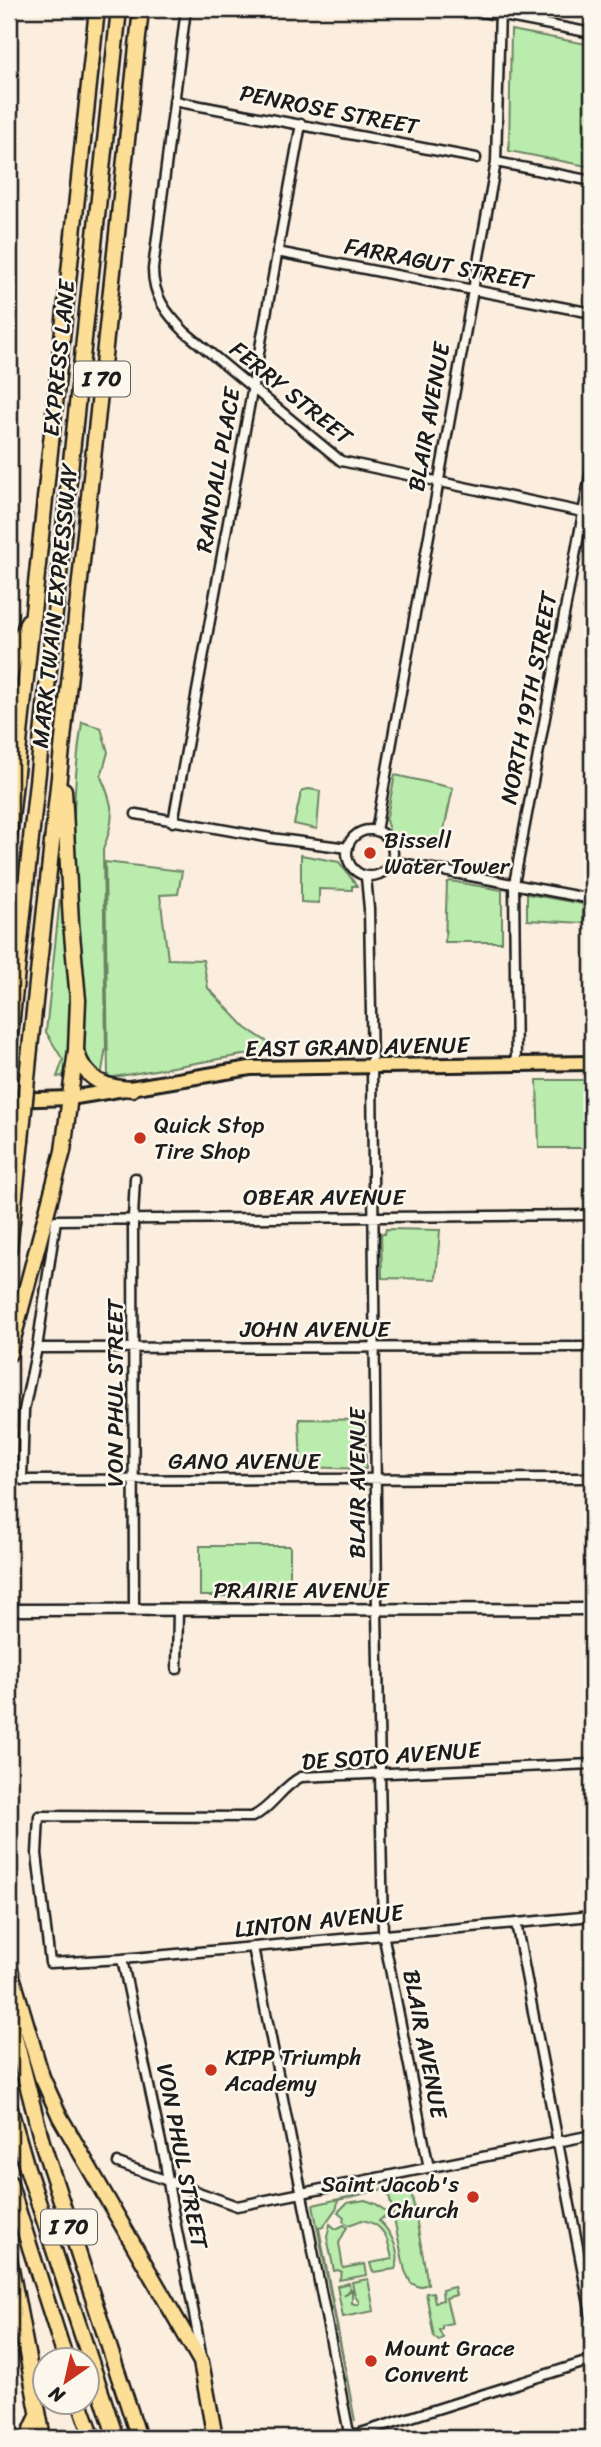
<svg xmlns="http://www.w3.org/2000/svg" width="601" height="2447" viewBox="0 0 601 2447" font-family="Sriracha,sans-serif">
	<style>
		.green { fill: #baedad; stroke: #6b8464; stroke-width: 2 }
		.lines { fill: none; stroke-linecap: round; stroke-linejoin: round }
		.minor-casing { stroke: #1c1c1c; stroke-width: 13 }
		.tertiary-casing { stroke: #1c1c1c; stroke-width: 15 }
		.primary-casing { stroke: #1c1c1c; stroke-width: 18 }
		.motorway-casing { stroke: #1c1c1c; stroke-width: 19 }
		.minor { stroke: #fbf7ec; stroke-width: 8 }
		.tertiary { stroke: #fbf7ec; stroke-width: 10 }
		.primary { stroke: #fdde96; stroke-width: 12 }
		.motorway { stroke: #fdde96; stroke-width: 14 }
		.motorway-bridge-casing { stroke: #1c1c1c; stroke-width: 19; stroke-linecap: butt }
		.motorway-bridge { stroke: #fdde96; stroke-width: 14 }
		.poi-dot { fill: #c8321e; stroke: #fbf7ec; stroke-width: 2.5 }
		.labels { text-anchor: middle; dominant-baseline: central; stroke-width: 5; stroke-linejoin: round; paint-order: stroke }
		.shield { fill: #fbf7ec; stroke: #5f5e5a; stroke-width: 2 }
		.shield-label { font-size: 21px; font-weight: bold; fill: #1c1c1c }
		.street-label { font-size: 23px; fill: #1c1c1c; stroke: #fbf7ec }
		.poi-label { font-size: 23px; fill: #1c1c1c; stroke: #fbf7ec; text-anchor: start }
	</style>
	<rect width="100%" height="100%" fill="#fbeede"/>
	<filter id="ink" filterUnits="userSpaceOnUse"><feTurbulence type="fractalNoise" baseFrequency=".0143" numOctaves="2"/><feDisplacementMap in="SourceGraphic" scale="14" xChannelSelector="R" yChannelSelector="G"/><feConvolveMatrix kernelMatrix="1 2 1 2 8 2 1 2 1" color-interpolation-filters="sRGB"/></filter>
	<g filter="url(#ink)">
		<!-- green -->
		<path class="green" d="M511 30 592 45V167L509 151Z
			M82 722 101 728 108 752 101 777C115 808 115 818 103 850L106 1047 101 1077C82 1062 81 1051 84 1028 77 926 66 824 82 722Z
			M395 775 453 788 441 843 391 835 386 821Z
			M309 789 320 791 317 829 294 824 301 793 303 790Z
			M301 855 339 862 357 886H352V890L319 889V903L301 902Z
			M64 859 72 1004 70 1062 63 1076 57 1077 63 1060 46 1032Z
			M105 862 182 871 178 894 160 895 168 959 203 960 208 988 246 1028 278 1049 108 1078Z
			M450 881 502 890V942H445L447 883Z
			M527 894 583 904V923L527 920Z
			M537 1080H592V1148H539Z
			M386 1229 440 1230 436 1279 382 1278 381 1233 385 1234Z
			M299 1419 365 1420 366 1469 301 1467Z
			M200 1546H290V1596H200Z
			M410 2185 428 2284 419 2287 411 2283 405 2271 388 2190Z
			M383 2189 338 2200 337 2207 323 2227 319 2228 355 2421 313 2205Z
			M365 2200 376 2204 388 2213 379 2221C390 2230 403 2255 395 2269L374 2272 372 2270 370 2263 392 2259C388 2239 385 2224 362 2220L349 2225 343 2221 344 2217 338 2212 347 2203Z
			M330 2224 336 2229 344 2225 347 2227 339 2243 343 2268 365 2264 367 2275 339 2280 342 2272 338 2270 334 2271 327 2237Z
			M368 2279 374 2311 343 2317 337 2286 349 2283 350 2288 344 2296 352 2289V2303L358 2305 359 2302 355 2296 352 2282Z
			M454 2287 456 2295 446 2298 452 2323 442 2325V2329L439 2330 443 2338 439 2341 434 2337 426 2293 433 2292 435 2302 443 2300 442 2290Z"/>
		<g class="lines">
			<defs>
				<path id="minor" d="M186 9 153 269C153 296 166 313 185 332L341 461 592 514
					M466 9 592 33
					M174 101 476 158
					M496 162 592 181
					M277 252 592 313
					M136 814 271 838 348 848
					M173 822 301 124
					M347 853a23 23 0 1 1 46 0a23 23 0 1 1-46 0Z
					M376 831 496 162 500 9
					M391 861 592 899
					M366 877 369 909 372 1066 377 1610 383 1933 429 2168
					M516 1066 514 884 592 465
					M592 1215 56 1220 37 1348 24 1410 22 1480 592 1478
					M37 1348 592 1347
					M134 1609 133 1218 135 1178
					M177 1669 178 1609
					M592 1764 301 1777C281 1787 272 1808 252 1817L39 1816 37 1854 50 1963 122 1959 592 1916
					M516 1923 592 2320
					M253 1947 350 2438
					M122 1959 165 2161C173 2226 192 2290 201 2355
					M118 2163 237 2206 592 2135
					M348 2437 592 2360"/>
				<path id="tertiary" d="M9 1610 592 1609"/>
				<path id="primary" d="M9 1100 70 1098 250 1068 592 1063"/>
				<path id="motorway" d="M9 679 17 646 28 621
					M9 838 97 9
					M9 1046 119 9
					M77 1053C85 1080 106 1088 132 1089
					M29 1058 141 9
					M9 1249 21 1141
					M9 1354 63 1151 76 1050 78 1000 71 923 64 790
					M9 1966 42 2077 60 2117 201 2362 215 2438
					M9 2014 42 2142 139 2438
					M9 2106 27 2168 116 2438
					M9 2182 66 2360
					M9 2258 43 2438
					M80 2402 93 2438
					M28 2438 37 2418"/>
			</defs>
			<!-- minor casing -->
			<use href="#minor" class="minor-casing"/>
			<!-- tertiary casing -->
			<use href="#tertiary" class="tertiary-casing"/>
			<!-- primary casing -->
			<use href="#primary" class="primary-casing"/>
			<!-- motorway casing -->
			<use href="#motorway" class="motorway-casing"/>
			<!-- minor -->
			<use href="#minor" class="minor"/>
			<!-- tertiary -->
			<use href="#tertiary" class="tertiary"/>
			<!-- primary -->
			<use href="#primary" class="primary"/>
			<!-- motorway -->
			<use href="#motorway" class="motorway"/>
			<defs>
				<path id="motorway-bridge" d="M21 1141 29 1058"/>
			</defs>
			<!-- motorway-bridge casing -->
			<use href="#motorway-bridge" class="motorway-bridge-casing"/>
			<!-- motorway-bridge -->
			<use href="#motorway-bridge" class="motorway-bridge"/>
		</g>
	</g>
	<!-- markers -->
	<g class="poi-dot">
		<circle cx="370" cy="853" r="7"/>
		<circle cx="140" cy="1138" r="7"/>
		<circle cx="211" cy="2070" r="7"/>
		<circle cx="473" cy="2197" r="7"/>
		<circle cx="371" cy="2361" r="7"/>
	</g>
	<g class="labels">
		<!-- shield labels -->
		<g class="shield">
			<rect x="74" y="361.5" width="56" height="35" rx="5"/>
			<rect x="41" y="2209.5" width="56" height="35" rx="5"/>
		</g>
		<g class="shield-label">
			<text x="102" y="379">I 70</text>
			<text x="69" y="2227">I 70</text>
		</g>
		<!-- street labels -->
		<g class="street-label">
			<text transform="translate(329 110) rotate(11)">PENROSE STREET</text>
			<text transform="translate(439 264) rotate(11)">FARRAGUT STREET</text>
			<text transform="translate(59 358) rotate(-84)">EXPRESS LANE</text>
			<text transform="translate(291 393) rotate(39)">FERRY STREET</text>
			<text transform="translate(429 417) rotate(-80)">BLAIR AVENUE</text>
			<text transform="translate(218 470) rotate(-80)">RANDALL PLACE</text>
			<text transform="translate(55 606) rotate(-84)">MARK TWAIN EXPRESSWAY</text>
			<text transform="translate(529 698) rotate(-79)">NORTH 19TH STREET</text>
			<text transform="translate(357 1047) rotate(-1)">EAST GRAND AVENUE</text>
			<text x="324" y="1197">OBEAR AVENUE</text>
			<text x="315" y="1329">JOHN AVENUE</text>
			<text transform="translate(115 1393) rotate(-90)">VON PHUL STREET</text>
			<text x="244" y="1461">GANO AVENUE</text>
			<text transform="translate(357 1483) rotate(-90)">BLAIR AVENUE</text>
			<text x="301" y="1590">PRAIRIE AVENUE</text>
			<text transform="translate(391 1756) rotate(-4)">DE SOTO AVENUE</text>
			<text transform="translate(319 1921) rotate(-6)">LINTON AVENUE</text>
			<text transform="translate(425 2044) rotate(79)">BLAIR AVENUE</text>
			<text transform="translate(182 2156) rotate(79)">VON PHUL STREET</text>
		</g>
		<!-- poi labels -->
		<g class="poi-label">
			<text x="384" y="840">Bissell<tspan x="384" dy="26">Water Tower</tspan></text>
			<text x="154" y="1125">Quick Stop<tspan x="154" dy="26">Tire Shop</tspan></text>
			<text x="225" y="2057">KIPP Triumph<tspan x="225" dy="26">Academy</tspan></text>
			<text x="459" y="2184" text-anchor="end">Saint Jacob's<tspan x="459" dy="26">Church</tspan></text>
			<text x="385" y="2348">Mount Grace<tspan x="385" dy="26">Convent</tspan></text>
		</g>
	</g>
	<!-- margin -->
	<rect width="601" height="2447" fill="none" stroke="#fbf7ec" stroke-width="35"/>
	<rect x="18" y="18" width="566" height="2412" fill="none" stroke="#1c1c1c" stroke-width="2.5" filter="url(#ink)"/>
	<!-- north arrow -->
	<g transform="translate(66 2381) rotate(214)"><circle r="33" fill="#fbf7ec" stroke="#a29f99" stroke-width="2"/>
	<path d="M0-5L12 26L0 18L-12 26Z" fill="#c8321e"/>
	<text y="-10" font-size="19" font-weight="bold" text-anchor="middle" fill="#1c1c1c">N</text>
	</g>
</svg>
